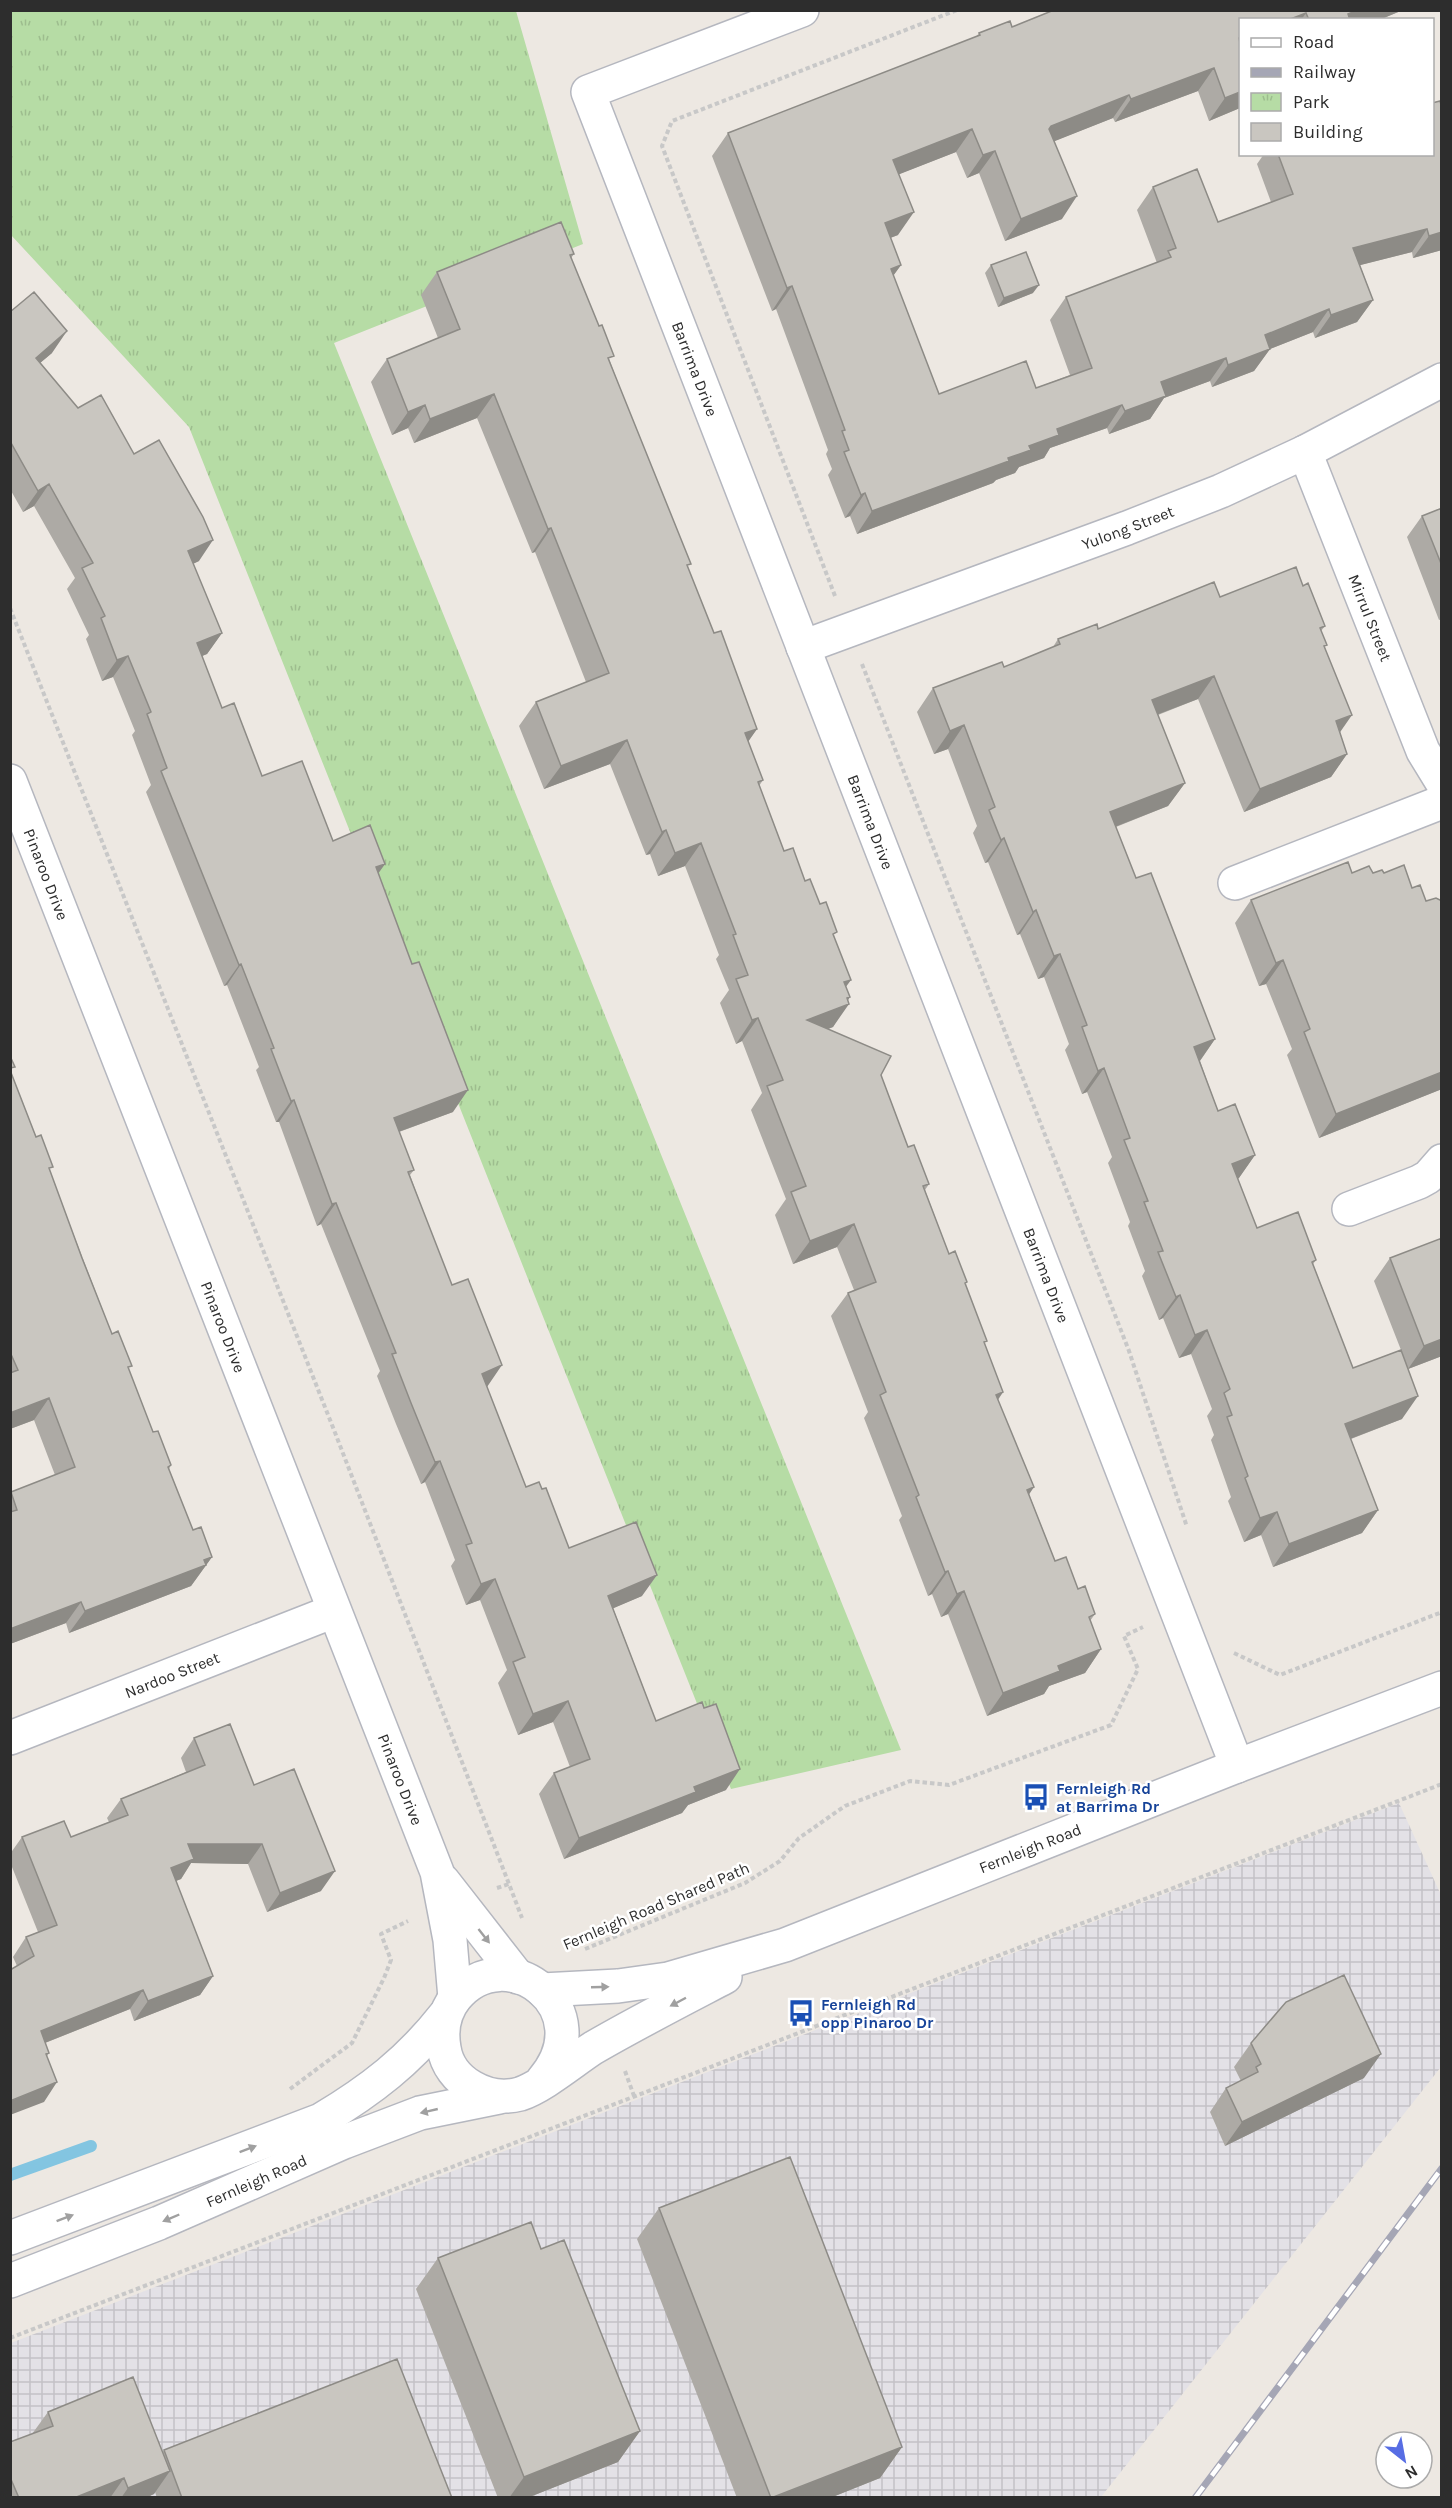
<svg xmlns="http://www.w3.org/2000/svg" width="1452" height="2508" viewBox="0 0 1452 2508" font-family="Karla,sans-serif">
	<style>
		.industrial { fill: url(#industrial-grid) }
		.park { fill: url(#park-tufts) }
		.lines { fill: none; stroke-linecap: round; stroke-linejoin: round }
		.stream { stroke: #83c5e1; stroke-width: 12 }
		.street-casing { stroke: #b5b7bf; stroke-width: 36 }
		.secondary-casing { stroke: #b5b7bf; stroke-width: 36 }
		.path { stroke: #c8c8c8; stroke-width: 4; stroke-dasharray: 4.5 3; stroke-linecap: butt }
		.street { stroke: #fff; stroke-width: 33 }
		.secondary { stroke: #fff; stroke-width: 33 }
		.rail-casing { stroke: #a5a6b5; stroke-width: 7 }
		.rail { stroke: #fff; stroke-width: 4.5; stroke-dasharray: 14; stroke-linecap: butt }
		.wall { fill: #adaaa5 }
		.shaded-wall { fill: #8d8b86 }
		.building { fill: #c9c6c0; stroke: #8d8b86; stroke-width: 1.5 }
		.oneway { fill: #a0a0a0 }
		.labels { text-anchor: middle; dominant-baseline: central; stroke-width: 5; stroke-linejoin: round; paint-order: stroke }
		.street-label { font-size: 16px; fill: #2d2d2d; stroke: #fff }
		.transit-label { font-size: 16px; font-weight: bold; fill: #164399; stroke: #fff; text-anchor: start }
	</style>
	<defs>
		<pattern id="industrial-grid" width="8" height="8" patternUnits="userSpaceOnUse" patternTransform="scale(1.5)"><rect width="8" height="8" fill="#e3e1e6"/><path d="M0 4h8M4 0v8" fill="none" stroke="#c3c1c6"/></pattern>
		<pattern id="park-tufts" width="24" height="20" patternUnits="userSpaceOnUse" patternTransform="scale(1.5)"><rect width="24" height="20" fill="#b6dca5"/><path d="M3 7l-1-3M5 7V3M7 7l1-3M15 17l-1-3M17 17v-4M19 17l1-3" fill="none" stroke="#9dbd8e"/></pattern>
	</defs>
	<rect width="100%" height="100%" fill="#ede8e2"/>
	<!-- industrial -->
	<path class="industrial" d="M1399 1803 1441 1895V2067L1101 2497 11 2498V2343Z"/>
	<!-- park -->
	<path class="park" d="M11 11H516L583 244 334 343 901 1750 731 1789 189 427 11 235Z"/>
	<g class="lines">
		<!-- stream -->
		<path class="stream" d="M10 2175 91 2146"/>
		<defs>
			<g id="street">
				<path id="s1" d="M802 10 588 92 1237 1766"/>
				<path id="s2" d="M1305 452 1423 751 1442 782"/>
				<path id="s3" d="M803 647 1127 528 1221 491 1305 452 1442 380"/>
				<path d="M1235 883 1442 802"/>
				<path d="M1349 1209 1419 1182 1428 1177 1442 1161"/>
				<path id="s4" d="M10 1738 334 1611"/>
			</g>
			<g id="secondary">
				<path id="s5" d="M10 781 437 1872 450 1940 455 1998"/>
				<path d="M443 1881 518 1977"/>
				<path id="s6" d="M542 1990 618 1986 668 1979 785 1945 1237 1766 1442 1688"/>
				<path d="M542 2081C604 2010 507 1936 456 1997 444 2012 441 2031 444 2048 449 2082 488 2103 520 2094 542 2087 573 2061 593 2048 636 2023 681 2000 725 1977"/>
				<path d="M10 2238 321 2120C371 2090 409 2061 445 2015"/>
				<path id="s7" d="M10 2281 159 2223 344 2142 420 2113 499 2097"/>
			</g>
		</defs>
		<!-- street casing -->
		<use href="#street" class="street-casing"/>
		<!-- secondary casing -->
		<use href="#secondary" class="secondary-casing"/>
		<!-- path -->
		<path class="path" d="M835 596 662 146 672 121 957 10
			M10 608 334 1430 509 1884
			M862 664 1129 1351 1187 1527
			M1234 1653 1280 1675 1442 1612
			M497 1888 509 1884 522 1918
			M585 1949 745 1883 780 1861 799 1838 845 1806 910 1781 949 1785 1111 1725 1138 1669 1124 1636 1143 1627
			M625 2071 634 2096
			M290 2089 352 2043 384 1978 391 1960 381 1934 408 1921
			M10 2338 1442 1784"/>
		<!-- street -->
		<use href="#street" class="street"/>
		<!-- secondary -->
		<use href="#secondary" class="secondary"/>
		<defs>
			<path id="rail" d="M1195 2498 1442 2168"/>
		</defs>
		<!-- rail casing -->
		<use href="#rail" class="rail-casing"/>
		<!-- rail -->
		<use href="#rail" class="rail"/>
	</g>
	<!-- wall -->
	<path class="wall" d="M1054 10H1403L1379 20H1240V108L1209 121 1198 91 1115 122 1113 118 1054 141 1062 219 1005 241 979 173 967 178 956 152 899 174 898 235 890 238 901 265 893 276 939 394 1036 388 1070 375 1050 320 1066 297 1157 263 1137 210 1153 187 1218 222 1271 202 1257 164 1264 154H1432L1442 250 1413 258 1412 252 1360 265 1373 300 1357 322 1315 338 1313 332 1270 349 1254 371 1212 387 1210 381 1164 398 1150 419 1109 434 1107 428 1050 448 1044 458 1019 467 1015 473 996 480 993 483 857 534 850 516 845 518 828 475 832 469 826 454 828 450 776 309 772 311 712 156 728 133 976 37 979 33 1012 27Z
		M574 254 571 258 688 568 714 633 757 729 748 741 763 780 759 786 784 851 805 881 834 936 846 987 848 1000 833 1027 828 1029 881 1075 908 1147 929 1184 925 1190 949 1254 965 1284 984 1344 1003 1392 998 1400 1029 1494 1055 1561 1078 1589 1095 1614 1090 1621 1101 1649 1085 1673 1049 1686 1044 1694 987 1716 948 1614 941 1617 932 1594 928 1596 899 1520 902 1516 864 1418 868 1412 831 1316 848 1293 854 1290 837 1247 793 1264 775 1215 786 1199 751 1110 762 1093 742 1041 736 1044 720 1003 729 990 716 959 719 955 685 866 658 876 650 854 646 855 610 764 544 789 519 726 536 702 586 682 535 552 532 553 477 418 414 443 408 428 392 435 371 382 387 359 438 338 421 295 437 272Z
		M991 265 1033 293 998 307 985 273Z
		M10 312 52 353 40 363 78 408 134 454 199 561 193 564 222 633 207 654 202 656 222 708 262 776 333 841 385 864 378 873 453 1112 399 1132 414 1170 410 1175 487 1387 526 1487 569 1548 642 1596 613 1608 656 1721 726 1790 688 1805 682 1813 564 1859 539 1794 554 1773 570 1767 553 1722 518 1735 498 1683 507 1670 480 1600 466 1605 451 1566 455 1560 425 1482 421 1484 396 1424 377 1376 380 1371 321 1224 317 1226 279 1122H276L256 1070 259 1067 227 985 224 986 146 792 151 785 132 735 135 731 113 677 102 681 86 639 89 635 67 589 75 578 34 506 23 512 10 489Z
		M1442 508V619L1439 620 1407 537 1422 516Z
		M1303 586 1325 626 1321 631 1325 648 1340 732 1347 754 1331 777 1244 812 1198 699 1158 715 1185 783 1168 806 1116 827 1136 878 1215 1039 1200 1061 1218 1111 1255 1155 1238 1179 1257 1228 1316 1260 1313 1264 1353 1368 1401 1350 1374 1281 1390 1258 1442 1356 1408 1369 1402 1419 1351 1439 1378 1510 1362 1533 1273 1567 1261 1535 1244 1542 1228 1501 1231 1497 1211 1440 1214 1435 1207 1416 1212 1409 1191 1354 1179 1358 1163 1318 1159 1320 1142 1276 1145 1271 1128 1226 1130 1222 1108 1163 1112 1157 1087 1092 1082 1094 1065 1050 1069 1044 1044 977 1038 979 1020 934 1017 935 988 862 985 863 973 833 977 826 948 749 934 754 917 712 933 688 1004 667 1053 647 1058 639 1220 597Z
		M1352 873H1384L1412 888 1426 901H1442V1089L1319 1138 1287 1055 1292 1049 1266 984 1259 986 1235 923 1251 900Z
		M10 1056 11 1072 112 1334 129 1370 153 1432 171 1465 169 1469 193 1530 212 1557 191 1586 69 1633 66 1623 10 1644V1493L55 1475 34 1420 10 1429Z
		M194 1738 254 1785 321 1891 267 1912 248 1864 191 1863 181 1879 176 1881 213 1976 200 1995 134 2021 130 2009 45 2043 49 2053 47 2056 44 2102 17 1966 13 1957 26 1937 38 1932 10 1862V1854L22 1837H71L109 1822 107 1818 121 1799 186 1772 181 1758Z
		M1251 2043 1364 2078 1225 2146 1210 2112 1226 2088 1241 2081 1234 2067Z
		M659 2208 902 2447 880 2478 830 2498H737L637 2239Z
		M541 2249 640 2431 618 2462 527 2498H498L416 2289 438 2258Z
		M48 2412 162 2453 164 2450 452 2498H157L155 2492 154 2494 145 2498H10V2442L32 2434Z"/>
	<!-- shaded-wall -->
	<path class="shaded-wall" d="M1358 10H1403L1379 20H1344L1348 14Z
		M1306 13 1301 20H1288Z
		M1214 68 1198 91 1115 122 1131 99Z
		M1240 92V108L1209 121 1225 98Z
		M1129 95 1113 118 1035 149 1051 126Z
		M972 129 956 152 877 183 893 160Z
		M995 151 979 173 967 178 983 155Z
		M1077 196 1062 219 1005 241 1021 219Z
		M914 212 898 235 869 246 885 223Z
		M1427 229 1412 252 1337 271 1353 248Z
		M1442 232V250L1413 258 1429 236Z
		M901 265 885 287 891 269Z
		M1039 285 1033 293 998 307 1004 298Z
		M792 286 776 309 772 311 787 288Z
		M1373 300 1357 322 1315 338 1331 315Z
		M1329 309 1313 332 1270 349 1254 371 1212 387 1228 365 1265 335Z
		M67 331 52 353 21 379 36 358Z
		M1226 358 1210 381 1164 398 1150 419 1109 434 1125 411 1161 382Z
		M494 394 477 418 414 443 430 419Z
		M425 405 408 428 392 435 408 412Z
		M1122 405 1107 428 1050 448 1044 458 1019 467 1015 473 996 480 993 483 857 534 872 511 1008 458 1057 429Z
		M49 484 34 506 23 512 38 491Z
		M865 493 850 516 845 518 861 495Z
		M551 528 535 552 532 553 548 529Z
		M213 540 199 561 173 573 188 551Z
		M222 633 207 654 182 664 197 643Z
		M128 656 113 677 102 681 117 660Z
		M1214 676 1198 699 1135 723 1152 700Z
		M1352 715 1336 738V721Z
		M964 725 948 749 934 754 950 731Z
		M757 729 741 752 745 733Z
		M627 740 610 764 544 789 561 766Z
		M1347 754 1331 777 1244 812 1260 789Z
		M1185 783 1168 806 1094 835 1110 812Z
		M666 830 650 854 646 855 662 832Z
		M1004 838 988 862 985 863 1001 840Z
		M701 843 685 866 658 876 675 853Z
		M385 864 370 885 376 867Z
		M1036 910 1020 934 1017 935 1033 912Z
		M1060 954 1044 977 1038 979 1054 956Z
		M1283 960 1266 984 1259 986 1276 963Z
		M241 964 227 985 224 986 239 965Z
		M851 980 834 1003 844 982Z
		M850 997 844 1006 849 1004 833 1027 791 1043 807 1020Z
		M758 1018 742 1041 736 1044 752 1020Z
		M1215 1039 1199 1062 1194 1047Z
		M1104 1068 1087 1092 1082 1094 1098 1071Z
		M1442 1072V1089L1319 1138 1336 1114Z
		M468 1090 453 1112 379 1139 394 1118Z
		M294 1100 279 1122H276L291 1101Z
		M1255 1155 1239 1178 1215 1187 1232 1164Z
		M336 1203 321 1224 317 1226 332 1204Z
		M854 1224 837 1247 793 1264 810 1241Z
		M1180 1295 1163 1318 1159 1320 1176 1297Z
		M1207 1330 1191 1354 1179 1358 1195 1335Z
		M1442 1339V1356L1408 1369 1424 1346Z
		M502 1365 487 1387 482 1374Z
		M1003 1392 987 1415 996 1395Z
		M1418 1396 1402 1419 1329 1447 1345 1424Z
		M49 1398 34 1420 10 1429V1413Z
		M440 1461 425 1482 421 1484 435 1462Z
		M1034 1487 1018 1511 1027 1490Z
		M1378 1510 1362 1533 1273 1567 1289 1544Z
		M1277 1512 1261 1535 1244 1542 1260 1518Z
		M212 1557 191 1586 69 1633 85 1611 204 1560Z
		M948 1571 932 1594 928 1596 945 1572Z
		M657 1575 642 1596 593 1617 608 1596Z
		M495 1579 480 1600 466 1605 481 1584Z
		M964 1591 948 1614 941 1617 957 1594Z
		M81 1602 66 1623 10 1644V1629Z
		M1101 1649 1085 1673 1049 1686 1044 1694 987 1716 1003 1693 1058 1666Z
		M568 1701 553 1722 518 1735 533 1714Z
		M740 1769 726 1790 688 1805 682 1813 564 1859 579 1838 694 1787Z
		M188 1844H262L248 1864 191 1863 181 1879 157 1888Z
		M335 1871 321 1891 267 1912 280 1893Z
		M213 1976 200 1995 134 2021 148 2001Z
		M143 1990 130 2009 27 2050 41 2031Z
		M1381 2054 1364 2078 1225 2146 1242 2122Z
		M57 2082 44 2102 10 2115V2101Z
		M640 2431 618 2462 527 2498H509L524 2477Z
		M902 2447 880 2478 830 2498H772Z
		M170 2471 154 2494 145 2498H121L128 2488Z
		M124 2478 110 2498H74Z"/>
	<!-- building -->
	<path class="building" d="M1054 10H1358L1348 14 1350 20H1309L1306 13 1288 20H1240V37L1239 38 1240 43V92L1225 98 1214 68 1131 99 1129 95 1051 126 1049 129 1077 196 1021 219 995 151 983 155 972 129 893 160 914 212 885 223 901 265 891 269 939 394 1026 361 1036 388 1092 368 1066 297 1171 257 1168 251 1176 248 1153 187 1197 169 1218 222 1293 194 1278 154H1432V103L1440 101 1442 108V232L1429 236 1427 229 1353 248 1373 300 1331 315 1329 309 1265 335 1270 349 1228 365 1226 358 1161 382 1166 396 1125 411 1122 405 1057 429 1059 435 1029 446 1031 450 1008 458 1009 461 872 511 865 493 861 495 844 452 849 450 842 431 845 430 792 286 787 288 728 133 980 35 979 33 1010 21 1012 27Z
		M561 222 574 254 570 255 599 326 602 325 614 356 608 358 691 564 687 565 714 633 721 631 757 729 745 733 763 780 758 782 784 851 793 848 805 881 810 879 820 904 826 902 837 932 833 934 851 980 844 982 850 997 847 998 849 1004 807 1020 891 1056 881 1075 908 1147 914 1145 929 1184 923 1186 949 1254 955 1251 967 1282 965 1283 987 1341 984 1342 1003 1392 996 1395 1034 1487 1027 1490 1055 1561 1066 1557 1078 1589 1085 1586 1095 1614 1089 1617 1101 1649 1058 1666 1060 1671 1003 1693 964 1591 957 1594 948 1571 945 1572 916 1497 919 1495 880 1395 886 1392 848 1293 876 1282 854 1224 810 1241 791 1192 806 1186 767 1086 783 1080 758 1018 752 1020 736 979 748 975 733 935 736 934 701 843 675 853 666 830 662 832 627 740 561 766 536 702 609 673 551 528 548 529 494 394 430 419 425 405 408 412 387 359 460 329 437 272Z
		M1026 252 1039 285 1004 298 991 265Z
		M34 292 67 331 36 358 78 408 101 395 134 454 159 440 203 517 213 540 188 551 222 633 197 643 222 708 234 703 262 776 302 761 333 841 370 825 385 864 376 867 412 964 419 962 468 1090 394 1118 414 1170 408 1172 452 1285 468 1279 502 1365 482 1374 526 1487 539 1482 542 1489 546 1488 569 1548 636 1522 657 1575 608 1596 656 1721 702 1702 704 1708 716 1704 740 1769 694 1787 696 1792 579 1838 554 1773 590 1759 568 1701 533 1714 513 1662 525 1657 495 1579 481 1584 466 1545 472 1543 440 1461 435 1462 411 1403 392 1354 396 1353 336 1203 332 1204 294 1100 291 1101 271 1049 274 1048 241 964 239 965 161 771 167 768 147 714 151 712 128 656 117 660 101 618 105 616 82 568 93 563 49 484 38 491 10 441V312Z
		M1442 508V566L1422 516Z
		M1296 567 1303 586 1308 583 1325 626 1320 628 1327 645 1324 646 1352 715 1336 721 1347 754 1260 789 1214 676 1152 700 1185 783 1110 812 1136 878 1151 873 1215 1039 1194 1047 1218 1111 1235 1104 1255 1155 1232 1164 1257 1228 1298 1212 1316 1260 1312 1262 1353 1368 1401 1350 1418 1396 1345 1424 1378 1510 1289 1544 1277 1512 1260 1518 1245 1478 1248 1476 1227 1417 1232 1415 1224 1393 1230 1389 1207 1330 1195 1335 1180 1295 1176 1297 1158 1252 1163 1251 1144 1202 1148 1201 1124 1140 1130 1138 1104 1068 1098 1071 1082 1027 1087 1025 1060 954 1054 956 1036 910 1033 912 1004 838 1001 840 989 810 995 807 964 725 950 731 933 688 1002 662 1004 667 1060 644 1058 639 1097 624 1098 629 1214 582 1220 597Z
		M1348 862 1352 873 1369 866 1373 873 1382 870 1384 873 1404 865 1412 888 1420 885 1426 901 1436 898 1442 901V1072L1336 1114 1304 1032 1310 1029 1283 960 1276 963 1251 900Z
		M10 1056 15 1067 10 1068Z
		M10 1070 36 1137 41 1135 53 1167 49 1168 82 1258 112 1334 118 1331 132 1366 128 1367 153 1432 158 1431 171 1465 168 1467 193 1530 201 1527 212 1557 204 1560 206 1565 85 1611 81 1602 10 1629V1512L17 1510 11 1492 75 1467 49 1398 10 1413V1373L18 1370 10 1352Z
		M1442 1238V1339L1424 1346 1390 1258Z
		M230 1724 254 1785 294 1769 335 1871 280 1893 262 1844H188L194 1859 171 1868 213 1976 148 2001 143 1990 41 2031 49 2053 46 2054 57 2082 10 2101V1970L34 1956 26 1937 57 1925 22 1837 64 1821 71 1837 128 1815 121 1799 205 1765 194 1738Z
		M1344 1975 1381 2054 1242 2122 1226 2088 1258 2072 1256 2067 1261 2064 1251 2043 1286 2002Z
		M790 2157 902 2447 771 2498 659 2208Z
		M531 2222 541 2249 564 2240 640 2431 524 2477 438 2258Z
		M397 2359 452 2498H182L164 2450Z
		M133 2377 170 2471 128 2488 124 2478 74 2498H19L10 2477V2442L53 2426 48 2412Z"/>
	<!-- one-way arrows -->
	<defs><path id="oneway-solid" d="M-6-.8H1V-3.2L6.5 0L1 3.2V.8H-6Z" transform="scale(1.5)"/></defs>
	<g class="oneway">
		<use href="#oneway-solid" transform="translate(484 1936) rotate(52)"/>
		<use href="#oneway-solid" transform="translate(600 1987) rotate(-2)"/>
		<use href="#oneway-solid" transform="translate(678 2002) rotate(152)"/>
		<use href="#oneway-solid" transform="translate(429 2111) rotate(167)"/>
		<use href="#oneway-solid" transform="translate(248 2149) rotate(-21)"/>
		<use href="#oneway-solid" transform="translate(65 2218) rotate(-21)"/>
		<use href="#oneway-solid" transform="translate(171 2218) rotate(157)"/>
	</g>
	<!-- icons -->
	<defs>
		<symbol id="bus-bare" viewBox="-9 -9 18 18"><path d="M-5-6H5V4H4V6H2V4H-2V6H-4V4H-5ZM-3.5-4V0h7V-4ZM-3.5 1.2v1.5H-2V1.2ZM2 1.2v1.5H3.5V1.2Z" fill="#1a4fb4" stroke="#fff" stroke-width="2.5" paint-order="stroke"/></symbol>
	</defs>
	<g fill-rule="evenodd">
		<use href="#bus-bare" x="1017" y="1778" width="38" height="38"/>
		<use href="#bus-bare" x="782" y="1994" width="38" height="38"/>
	</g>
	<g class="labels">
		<!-- street labels -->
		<g class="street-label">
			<text stroke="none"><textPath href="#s1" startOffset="526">Barrima Drive</textPath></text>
			<text stroke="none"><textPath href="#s3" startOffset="346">Yulong Street</textPath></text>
			<text stroke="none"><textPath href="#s2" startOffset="178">Mirrul Street</textPath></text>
			<text stroke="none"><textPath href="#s1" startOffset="1012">Barrima Drive</textPath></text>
			<text stroke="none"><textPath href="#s5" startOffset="100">Pinaroo Drive</textPath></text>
			<text stroke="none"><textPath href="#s1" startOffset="1498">Barrima Drive</textPath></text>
			<text stroke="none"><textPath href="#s5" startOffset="586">Pinaroo Drive</textPath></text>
			<text stroke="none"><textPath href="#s4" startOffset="174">Nardoo Street</textPath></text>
			<text stroke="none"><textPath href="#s5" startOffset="1072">Pinaroo Drive</textPath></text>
			<text stroke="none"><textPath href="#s6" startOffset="512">Fernleigh Road</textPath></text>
			<text transform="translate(656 1906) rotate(-23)">Fernleigh Road Shared Path</text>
			<text stroke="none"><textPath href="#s7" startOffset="266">Fernleigh Road</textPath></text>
		</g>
		<!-- transit labels -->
		<g class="transit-label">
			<text x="1056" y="1788">Fernleigh Rd<tspan x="1056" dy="18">at Barrima Dr</tspan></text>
			<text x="821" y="2004">Fernleigh Rd<tspan x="821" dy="18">opp Pinaroo Dr</tspan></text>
		</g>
	</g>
	<!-- border -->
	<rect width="1452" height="2508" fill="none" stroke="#2d2d2d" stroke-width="24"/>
	<!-- legend -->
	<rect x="1239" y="18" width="195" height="138" fill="#ffffff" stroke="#ababab" stroke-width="1.5"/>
	<rect x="1251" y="38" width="30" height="9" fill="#ffffff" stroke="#ababab" stroke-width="1.5"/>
	<text x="1293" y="48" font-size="18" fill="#2d2d2d">Road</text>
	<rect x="1251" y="68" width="30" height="9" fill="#a5a6b5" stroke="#ababab" stroke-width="1.5"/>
	<text x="1293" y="78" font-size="18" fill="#2d2d2d">Railway</text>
	<rect x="1251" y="93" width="30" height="18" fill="url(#park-tufts)" stroke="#ababab" stroke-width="1.5"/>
	<text x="1293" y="108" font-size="18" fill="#2d2d2d">Park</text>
	<rect x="1251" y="123" width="30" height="18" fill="#c9c6c0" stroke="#ababab" stroke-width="1.5"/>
	<text x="1293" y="138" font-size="18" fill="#2d2d2d">Building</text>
	<!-- north arrow -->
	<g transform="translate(1404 2460) rotate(149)"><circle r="28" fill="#ffffff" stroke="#ababab" stroke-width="1.5"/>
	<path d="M0-4.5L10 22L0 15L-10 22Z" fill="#576de4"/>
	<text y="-9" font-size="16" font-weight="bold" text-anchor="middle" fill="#2d2d2d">N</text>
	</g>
</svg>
